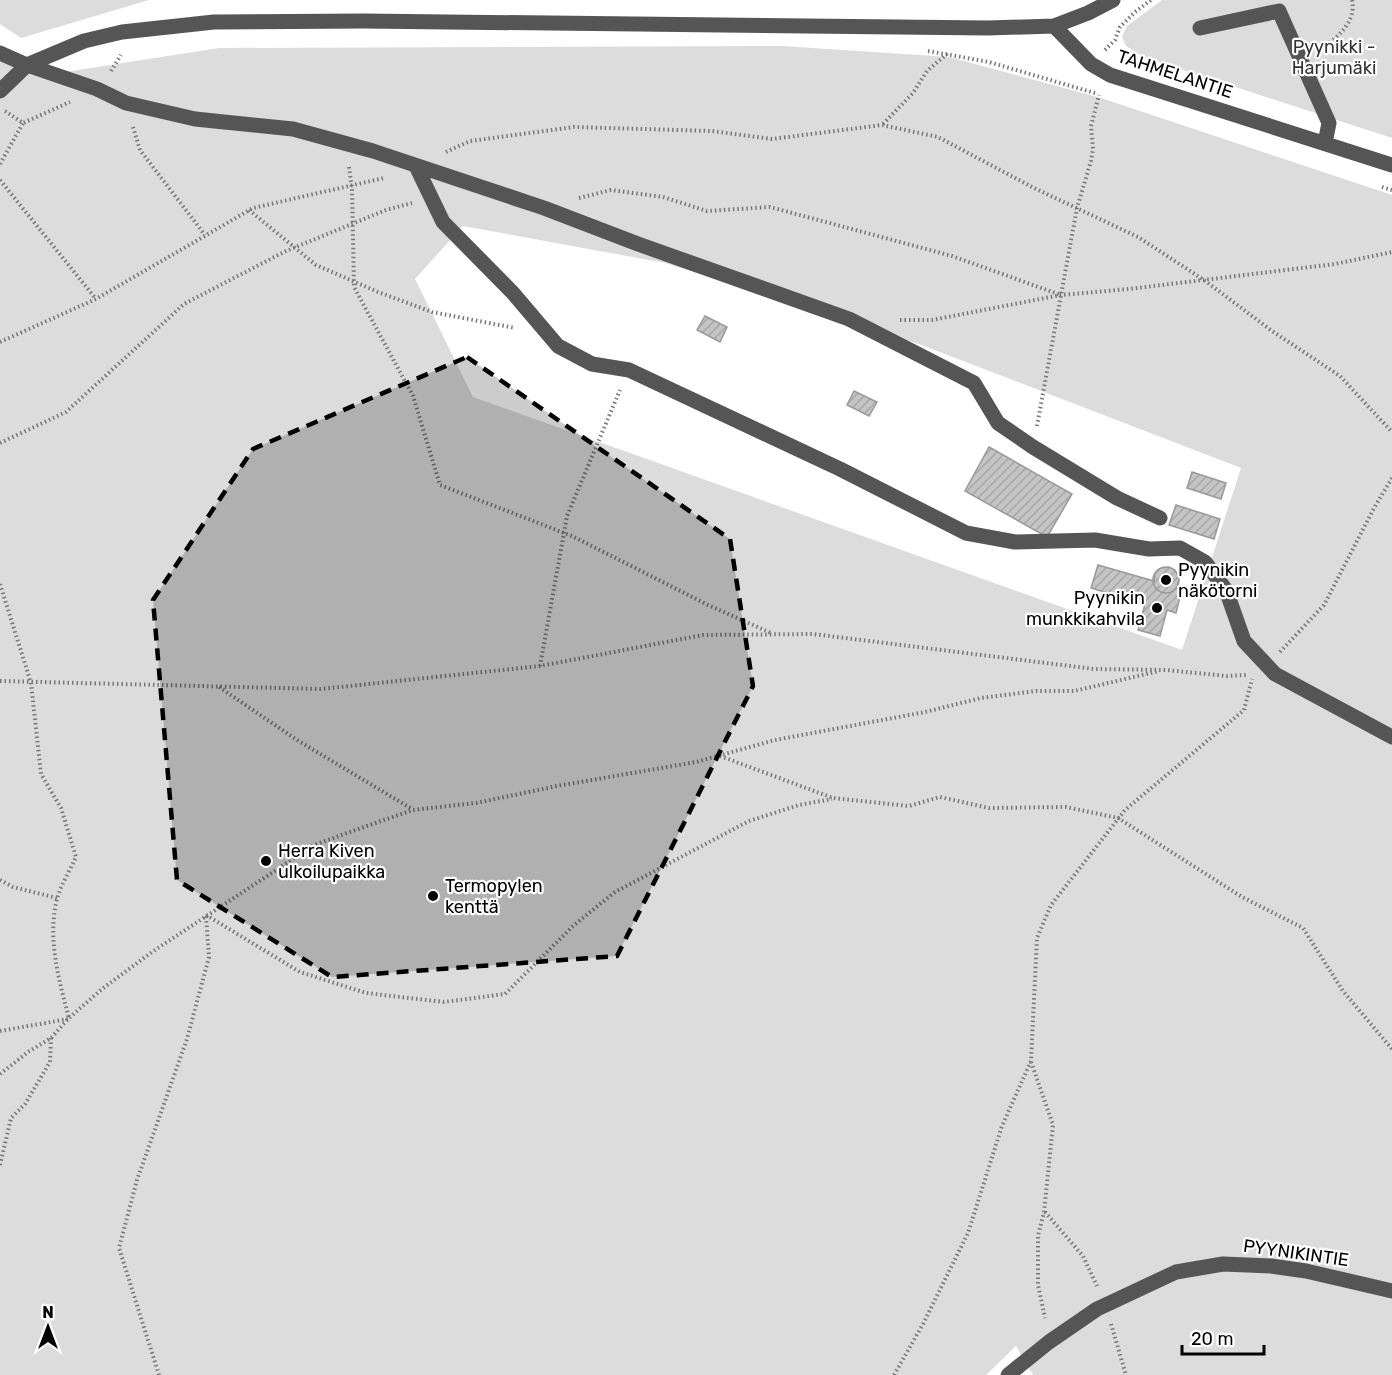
<svg xmlns="http://www.w3.org/2000/svg" width="1392" height="1375" viewBox="0 0 1392 1375" font-family="Rubik,sans-serif">
	<style>
		.park { fill: #dcdcdc; fill-rule: evenodd }
		.building { fill: url(#building-hatch); stroke: #999; stroke-width: 1.5 }
		.lines { fill: none; stroke-linecap: round; stroke-linejoin: round }
		.path { stroke: #777; stroke-width: 4; stroke-dasharray: 1.5 3; stroke-linecap: butt }
		.minor { stroke: #555; stroke-width: 15 }
		.marked { fill: #000; fill-opacity: 0.2; stroke: #000; stroke-width: 4.5; stroke-dasharray: 12 8; stroke-linejoin: round }
		.poi-dot { fill: #000; stroke: #fff; stroke-width: 2 }
		.labels { text-anchor: middle; dominant-baseline: central; stroke-width: 4.5; stroke-linejoin: round; paint-order: stroke }
		.park-label { font-size: 18px; fill: #333; stroke: #fff }
		.street-label { font-size: 18px; fill: #000; stroke: #fff }
		.poi-label { font-size: 18px; fill: #000; stroke: #fff; text-anchor: start }
	</style>
	<defs>
		<pattern id="building-hatch" width="6" height="6" patternUnits="userSpaceOnUse" patternTransform="scale(1.5)"><rect width="6" height="6" fill="#c4c4c4"/><path d="M-1 1l2-2M0 6l6-6M5 7l2-2" fill="none" stroke="#a7a7a7"/></pattern>
	</defs>
	<rect width="100%" height="100%" fill="#fff"/>
	<!-- park -->
	<path class="park" d="M0 0H149L21 38 0 24Z
		M1162 0H1392V138L1143 57 1126 46 1122 37 1127 26Z
		M782 46 949 57 1101 98 1392 195V1375H1033L1016 1346 986 1375H0V58L46 75 219 48ZM463 226 665 263 919 344 1241 468 1182 650 473 397 415 279Z"/>
	<!-- building -->
	<path class="building" d="M705 316 727 327 720 342 697 330Z
		M854 391 877 402 869 416 847 405Z
		M989 447 1072 494 1047 537 965 491Z
		M1192 472 1226 483 1221 499 1187 488Z
		M1176 505 1220 519 1214 539 1169 525Z
		M1098 565 1154 581 1155 573 1161 568 1169 567 1175 570 1179 579 1177 587 1182 589 1176 613 1167 610 1160 636 1138 630 1145 604 1091 588Z
		M1153 580a13 13 0 1 1 26 0a13 13 0 1 1-26 0Z"/>
	<g class="lines">
		<!-- path -->
		<path class="path" d="M1105 50 1115 40 1120 27 1135 12 1151 0
			M928 51 989 62 1098 94
			M1319 51C1335 39 1357 23 1352 0
			M111 71 121 55
			M5 111 23 123 70 102
			M883 124 913 93 927 71 948 53
			M133 127 140 150 205 235
			M446 152 470 141 574 127 712 131 772 139 882 125 938 137 1034 188 1138 237 1204 280 1272 331 1340 376 1392 432
			M0 164 23 123
			M349 167 352 189 354 287 413 396 440 485 572 536 708 605 771 633
			M0 180 96 299
			M1382 187 1392 190
			M579 198 611 190 663 197 707 211 770 207 952 256 1061 295
			M249 210 316 265 378 292 432 312 515 328
			M900 320H932L1061 295 1129 289 1335 264 1392 252
			M0 342 96 299 253 208 384 178
			M1037 426 1077 208 1091 161 1093 149 1091 126 1099 95
			M0 443 66 412 184 304 286 251 386 210 412 203
			M0 584 31 683 41 774 61 808 76 857C70 870 61 885 57 899 47 938 59 981 69 1018
			M1280 652 1324 605 1374 508 1392 478
			M540 666 567 516 620 390
			M0 681 321 689 540 666 703 635 813 634 1094 669 1166 670 1227 676 1247 675
			M219 687 297 740 412 809
			M720 756 833 798 909 806 940 797 989 808 1066 807 1118 818 1242 897 1303 928 1343 991 1392 1049
			M0 880 13 887 57 898
			M206 915 300 972 366 993 444 1002 505 994 573 926 615 892 749 821 799 805 832 799
			M0 1031 68 1019
			M1031 1062 1053 1125 1044 1212 1038 1236V1285L1045 1318
			M0 1074 28 1052 51 1038 69 1018 102 989 152 952 314 845 364 827 413 810 476 803 557 786 696 762 775 740 925 712 981 698 1036 691H1074L1159 671
			M0 1165 11 1118 25 1104 50 1062 51 1038
			M1045 1212 1083 1256 1097 1286
			M1111 1324 1126 1375
			M159 1375 119 1248 137 1180 187 1039 209 957 206 916
			M894 1375 923 1324 968 1233 1002 1126 1031 1061 1037 938 1051 905 1125 810 1244 710 1252 679"/>
		<!-- minor -->
		<path class="minor" d="M1054 26 1088 13 1113 0
			M1200 28 1279 11 1329 123 1325 143
			M0 53 27 65 97 89 126 103 195 119 293 129 373 151 544 208 638 244 849 319 974 383 998 423 1033 447 1117 498 1160 518
			M0 91 27 65 84 41 122 32 214 22 364 21 988 28 1054 26 1091 64 1110 75 1392 165
			M416 166 443 222 513 293 558 346 592 364 629 370 840 469 966 533 1015 542 1095 540 1149 549 1180 548 1205 562 1226 590 1244 641 1275 674 1392 737
			M1008 1375 1049 1342 1097 1309 1176 1272 1223 1264 1271 1266 1306 1271 1392 1291"/>
	</g>
	<!-- marked area -->
	<path class="marked" d="M467 357 730 539 753 686 617 956 332 977 177 880 153 600 253 449Z"/>
	<!-- markers -->
	<g class="poi-dot">
		<circle cx="1166" cy="580" r="6"/>
		<circle cx="1157" cy="608" r="6"/>
		<circle cx="266" cy="861" r="6"/>
		<circle cx="433" cy="896" r="6"/>
	</g>
	<g class="labels">
		<!-- park labels -->
		<g class="park-label">
			<text x="1334" y="47">Pyynikki -<tspan x="1334" dy="21">Harjumäki</tspan></text>
		</g>
		<!-- street labels -->
		<g class="street-label">
			<text transform="translate(1175 74) rotate(18)">TAHMELANTIE</text>
			<text transform="translate(1296 1253) rotate(8)">PYYNIKINTIE</text>
		</g>
		<!-- poi labels -->
		<g class="poi-label">
			<text x="1178" y="570">Pyynikin<tspan x="1178" dy="21">näkötorni</tspan></text>
			<text x="1145" y="598" text-anchor="end">Pyynikin<tspan x="1145" dy="21">munkkikahvila</tspan></text>
			<text x="278" y="851">Herra Kiven<tspan x="278" dy="21">ulkoilupaikka</tspan></text>
			<text x="445" y="886">Termopylen<tspan x="445" dy="21">kenttä</tspan></text>
		</g>
	</g>
	<!-- north arrow -->
	<g transform="translate(48 1327)" stroke="#ffffff" stroke-width="4.5" paint-order="stroke">
	<path d="M0-4.5L10 22L0 15L-10 22Z" fill="#000000"/>
	<text y="-9" font-size="16" font-weight="bold" text-anchor="middle" fill="#000000">N</text>
	</g>
	<!-- scale -->
	<path d="M1182 1345v9h82v-9" fill="none" stroke="#000000" stroke-width="3"/>
	<text x="1191" y="1345" font-size="18" fill="#000000" stroke="#ffffff" stroke-width="4.5" paint-order="stroke">20 m</text>
</svg>
